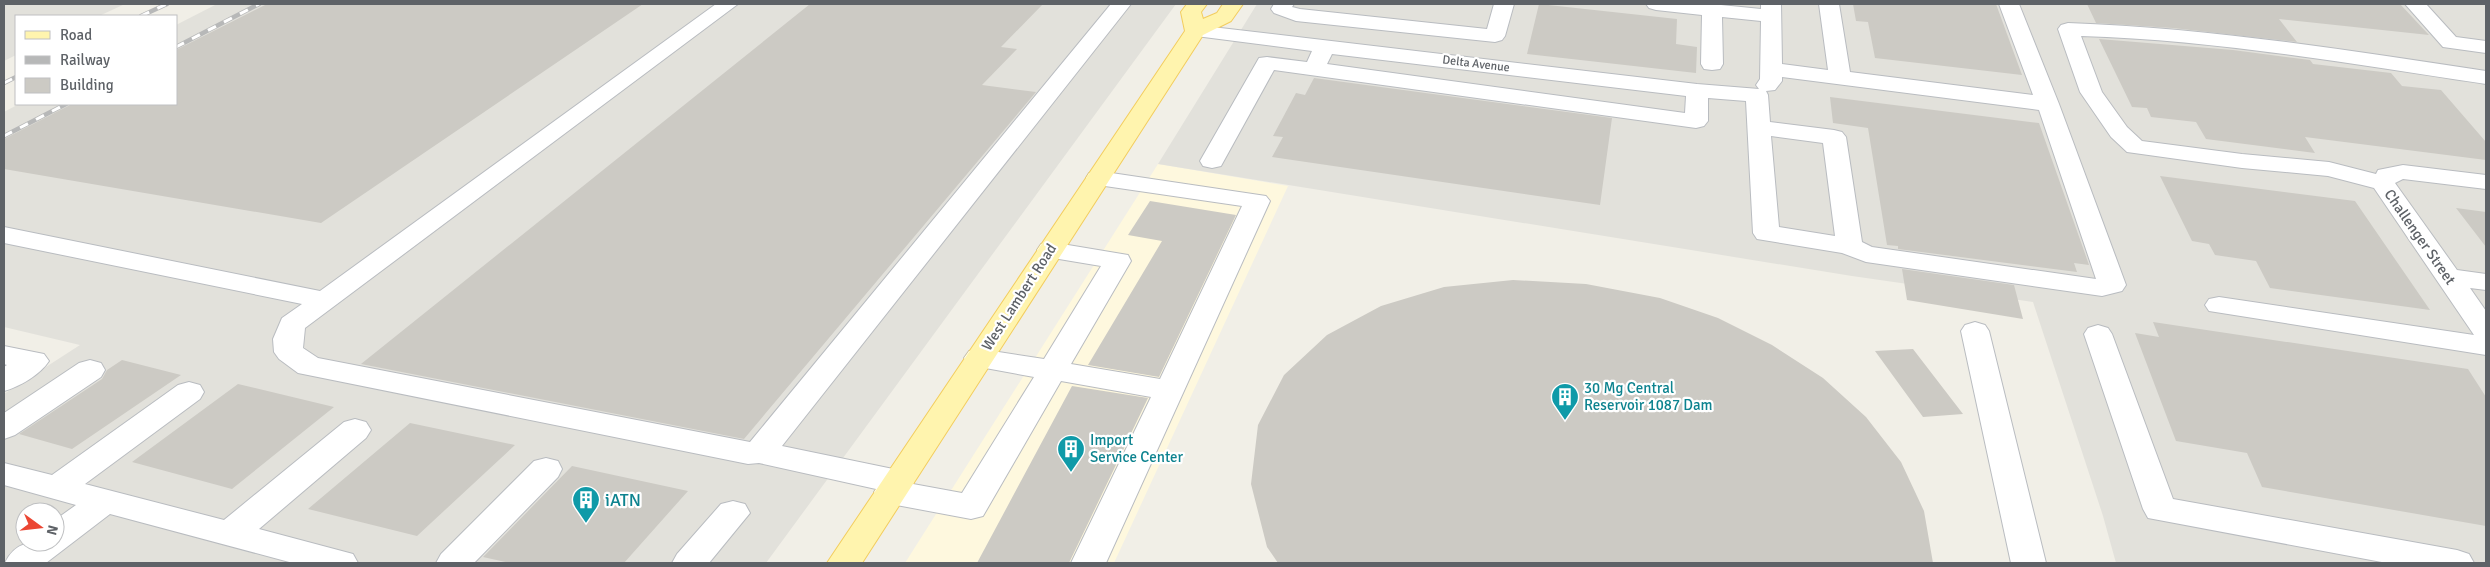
<svg xmlns="http://www.w3.org/2000/svg" width="2490" height="567" viewBox="0 0 2490 567" font-family="Signika,sans-serif">
	<style>
		.commercial { fill: #fef8de }
		.industrial { fill: #e2e1db; fill-rule: evenodd }
		.building { fill: #cccac4 }
		.lines { fill: none; stroke-linecap: round; stroke-linejoin: round }
		.minor-casing { stroke: #b9bcc0; stroke-width: 2 }
		.major-casing { stroke: #f3cd5e; stroke-width: 2 }
		.minor { fill: #fff; fill-rule: evenodd }
		.major { fill: #fff4ae; fill-rule: evenodd }
		.rail-casing { stroke: #b7b8b8; stroke-width: 4.5 }
		.rail { stroke: #fff; stroke-width: 3; stroke-dasharray: 9; stroke-linecap: butt }
		.labels { text-anchor: middle; dominant-baseline: central; stroke-width: 4.5; stroke-linejoin: round; paint-order: stroke }
		.far-street-label { font-size: 12px; fill: #5e6267; stroke: #fff }
		.street-label { font-size: 15px; fill: #5e6267; stroke: #fff }
		.culture-label { font-size: 15px; fill: #0d838f; stroke: #fff; text-anchor: start }
		.near-culture-label { font-size: 18px; fill: #0d838f; stroke: #fff; text-anchor: start }
	</style>
	<rect width="100%" height="100%" fill="#f1efe7"/>
	<!-- commercial -->
	<path class="commercial" d="M1158 164 1288 186 1114 563H905Z"/>
	<!-- industrial -->
	<path class="industrial" d="M4 4H125L99 16H16V55L4 61Z
		M217 4H1176L766 563H4V394L80 345 4 327V112L19 104H176V25ZM25 512H55V542H25Z
		M1257 4H2486V563H2116L2103 516 2033 302 1852 276 1158 164Z"/>
	<!-- building -->
	<path class="building" d="M267 4H643L321 223 4 169V139L72 104H176V50Z
		M810 4H1043L1001 47 1017 49 982 85 1036 92 744 439 361 364Z
		M1539 4 1677 19 1676 44 1697 47 1696 73 1527 54Z
		M1853 4H1996L2022 75 1875 58 1868 22 1856 21Z
		M2087 4H2400L2429 35 2279 19 2297 42 2173 28 2096 23Z
		M2099 39 2233 50 2310 60 2313 64 2391 73 2402 86 2441 90 2486 142V160L2305 137 2315 153 2206 139 2196 122 2151 117 2147 108 2132 107Z
		M1314 78 1612 118 1600 205 1272 157 1283 137 1273 136 1296 93 1305 95Z
		M1830 97 2039 123 2089 265 2074 263 2077 272 1898 249V246L1887 245 1868 128 1833 123Z
		M2160 176 2355 201 2430 310 2270 288 2256 261 2215 255 2209 244 2192 241Z
		M1150 201 1236 215 1159 377 1088 365 1162 241 1128 235Z
		M2456 208 2486 212V247Z
		M1902 269 2014 285 2023 319 1907 300Z
		M1513 280 1586 284 1660 298 1718 318 1772 345 1823 378 1866 417 1901 462 1924 511 1933 563H1278L1267 547 1251 484 1258 425 1284 375 1327 335 1381 306 1444 287Z
		M2153 322 2468 369 2486 397V526L2262 487 2247 453 2176 441 2135 333 2159 337Z
		M1913 349 1963 414 1923 417 1875 351Z
		M122 360 181 375 72 449 19 434 102 379 107 370Z
		M238 384 334 407 232 489 132 462Z
		M1072 386 1148 398 1069 563H977Z
		M410 423 515 445 417 536 308 509Z
		M572 466 688 491 624 563H510L483 557Z"/>
	<g class="lines">
		<defs>
			<path id="minor" d="M716 4H738L305 328 303 348 318 358 750 442 1111 4H1131L782 446 898 470 910 474 914 482 913 484 962 493 1034 377 969 365 964 358 969 351 979 349 1044 359 1101 266 1041 256 1037 250 1041 244 1050 242 1128 255 1131 261 1071 364 1160 379 1242 206 1098 185 1089 183 1086 178 1089 173 1098 171 1266 196 1270 201 1106 563H1071L1151 397 1061 381 983 516 971 519 891 504 879 500 874 492 876 489 759 463 748 464 298 373 279 359 274 352 273 339 282 318 302 304 4 243V227L320 291Z
				M1274 4H1294L1292 7 1300 9 1487 29 1494 4H1514L1505 36 1502 40 1495 42 1296 21 1274 13 1271 9Z
				M1646 4H1711L1761 9V4H1781L1782 64 1828 70 1819 4H1839L1850 72 2033 95 1999 4H2019L2059 104 2126 285 2122 291 2102 296 1866 262 1842 253 1757 239 1753 233 1746 101 1708 98V121L1704 126 1696 128 1274 70 1221 166 1212 168 1203 166 1200 161 1259 58 1267 57 1307 62 1312 51 1188 35 1185 31 1188 27 1195 25 1697 84 1759 89 1756 85 1760 79 1761 21 1722 17 1723 64 1720 69 1712 70 1704 69 1701 64 1702 15 1656 10 1649 8ZM1332 54 1686 96 1685 113 1327 64ZM1782 77 2039 110 2096 279 1872 247 1862 242 1846 137 1842 132 1834 130 1770 122 1768 95 1766 91 1775 90 1782 81ZM1771 136 1823 143 1835 236 1779 227Z
				M2405 4H2426L2456 37 2486 41V53L2443 47Z
				M2068 23C2208 28 2348 50 2486 71V84C2352 64 2216 40 2081 36L2102 92 2127 127 2142 141 2242 154 2329 162 2376 174 2378 170 2403 165 2486 175V189L2403 179 2395 183 2457 270 2486 274V290L2470 288 2486 311V355L2209 311 2205 305 2209 299 2219 297 2474 335 2374 188 2328 176 2242 168 2127 152 2111 137 2080 92 2058 29 2061 25Z
				M1975 322 1985 325 1989 331 2046 563H2011L1961 331 1965 325Z
				M2098 325 2108 328 2112 334 2173 499 2457 550 2469 554 2474 563H2387L2148 518 2143 509 2084 334 2088 328Z
				M4 346 44 354 49 361C40 375 19 387 4 391V367L7 365 4 364Z
				M90 360 101 363 105 370 101 377 15 435 4 439V413L79 363Z
				M189 382 200 385 204 392 200 399 85 484 224 520 344 422 355 419 366 422 371 430 366 438 259 529 353 554 358 563H293L110 514 46 563H5C16 540 32 542 55 542V520L76 505 4 485V463L52 475 178 385Z
				M546 458 558 461 562 469 558 477 474 563H436L441 554 534 461Z
				M733 501 745 504 750 513 709 563H672L677 554 721 504Z"/>
			<path id="major" d="M1187 4H1207L1201 12 1203 19 1217 13 1223 4H1243L1231 21 1203 35 862 563H827L1185 31 1181 12Z"/>
		</defs>
		<!-- minor casing -->
		<use href="#minor" class="minor-casing"/>
		<!-- major casing -->
		<use href="#major" class="major-casing"/>
		<!-- minor -->
		<use href="#minor" class="minor"/>
		<!-- major -->
		<use href="#major" class="major"/>
		<defs>
			<path id="rail" d="M141 16 167 4
				M176 47 259 4
				M4 83 16 77
				M4 136 66 104"/>
		</defs>
		<!-- rail casing -->
		<use href="#rail" class="rail-casing"/>
		<!-- rail -->
		<use href="#rail" class="rail"/>
	</g>
	<!-- icons -->
	<defs>
		<symbol id="building-pin" viewBox="-11 -11 22 30"><path d="M0 17L-7.5 6A9.5 9.5 0 1 1 7.5 6Z" fill="#0f9aa8" stroke="#fff"/><path d="M-4-6H4V6H1V3H-1V6H-4ZM-2.5-4.3h1.7v1.8h-1.7ZM.8-4.3h1.7v1.8H.8ZM-2.5-1h1.7V.8h-1.7ZM.8-1h1.7V.8H.8Z" fill="#fff"/></symbol>
	</defs>
	<g fill-rule="evenodd">
		<use href="#building-pin" x="1549" y="381" width="32" height="43"/>
		<use href="#building-pin" x="1055" y="433" width="32" height="43"/>
		<use href="#building-pin" x="570" y="484" width="32" height="43"/>
	</g>
	<g class="labels">
		<!-- far-street labels -->
		<g class="far-street-label">
			<text transform="translate(1476 64) rotate(7)">Delta Avenue</text>
		</g>
		<!-- street labels -->
		<g class="street-label">
			<text transform="translate(2420 237) rotate(55)">Challenger Street</text>
			<text transform="translate(1019 297) rotate(-57)">West Lambert Road</text>
		</g>
		<!-- culture labels -->
		<g class="culture-label">
			<text x="1584" y="388">30 Mg Central<tspan x="1584" dy="17">Reservoir 1087 Dam</tspan></text>
			<text x="1090" y="440">Import<tspan x="1090" dy="17">Service Center</tspan></text>
		</g>
		<!-- near-culture labels -->
		<g class="near-culture-label">
			<text x="605" y="500">iATN</text>
		</g>
	</g>
	<!-- border -->
	<rect width="2490" height="567" fill="none" stroke="#5e6267" stroke-width="10"/>
	<!-- legend -->
	<rect x="15" y="15" width="162" height="90" fill="#ffffff" stroke="#bfc0c2"/>
	<rect x="25" y="31" width="25" height="8" fill="#fff4ae" stroke="#bfc0c2"/>
	<text x="60" y="40" font-size="15" fill="#5e6267">Road</text>
	<rect x="25" y="56" width="25" height="8" fill="#b7b8b8" stroke="#bfc0c2"/>
	<text x="60" y="65" font-size="15" fill="#5e6267">Railway</text>
	<rect x="25" y="78" width="25" height="15" fill="#cccac4" stroke="#bfc0c2"/>
	<text x="60" y="90" font-size="15" fill="#5e6267">Building</text>
	<!-- north arrow -->
	<g transform="translate(40 527) rotate(105)"><circle r="24" fill="#ffffff" stroke="#bfc0c2"/>
	<path d="M0-4L9 19L0 12L-9 19Z" fill="#eb4633"/>
	<text y="-8" font-size="14" font-weight="bold" text-anchor="middle" fill="#5e6267">N</text>
	</g>
</svg>
